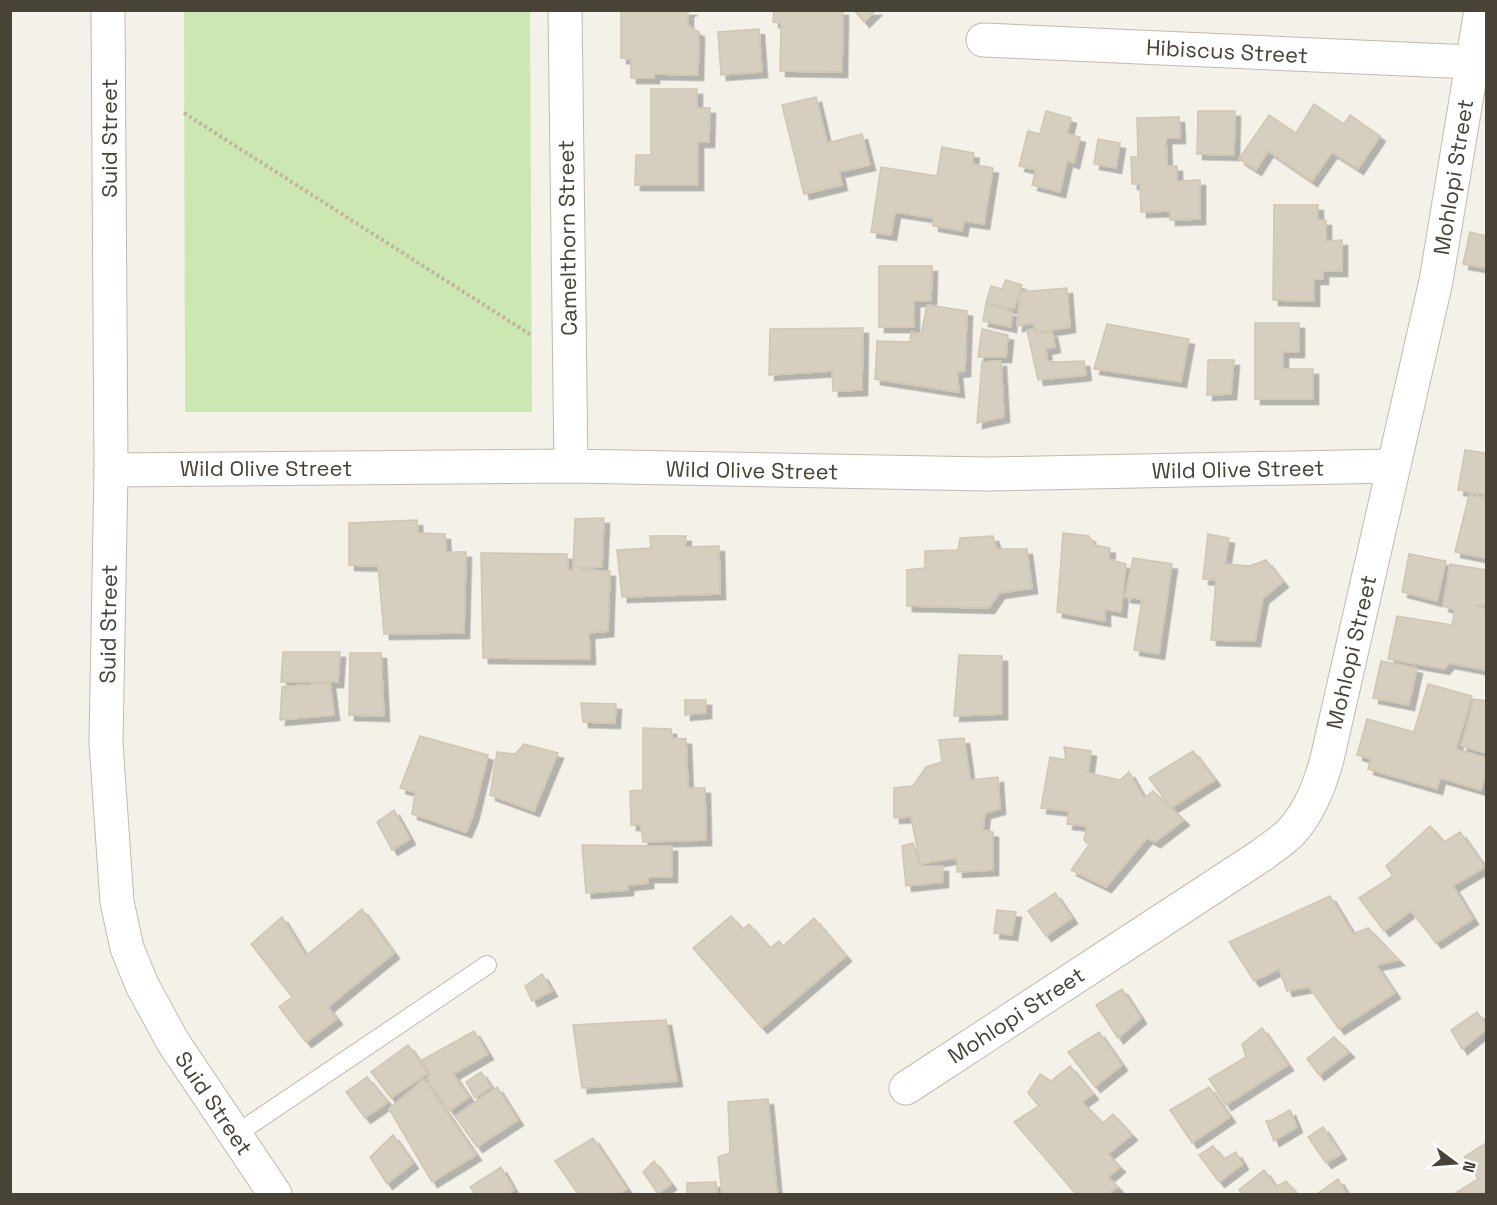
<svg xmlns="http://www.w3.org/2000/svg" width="1497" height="1205" viewBox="0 0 1497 1205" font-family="'Space Grotesk',sans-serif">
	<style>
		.green { fill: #cde7b3 }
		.building { fill: #d6cebf; stroke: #d0c6b2; stroke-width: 1.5; filter: url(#shadow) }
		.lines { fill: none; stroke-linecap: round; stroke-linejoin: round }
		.service-casing { stroke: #c0baac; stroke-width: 20 }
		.minor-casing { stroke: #c0baac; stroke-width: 35 }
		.tertiary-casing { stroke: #c0baac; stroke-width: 35 }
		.path { stroke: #c1b69d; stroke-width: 4; stroke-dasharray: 3 3; stroke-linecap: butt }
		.service { stroke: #fff; stroke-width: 18 }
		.minor { stroke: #fff; stroke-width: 33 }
		.tertiary { stroke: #fff; stroke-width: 33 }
		.labels { text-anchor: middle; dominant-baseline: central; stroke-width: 5; stroke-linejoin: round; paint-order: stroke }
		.street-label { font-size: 22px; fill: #484237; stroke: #fff }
	</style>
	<defs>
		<filter id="shadow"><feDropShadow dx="5.5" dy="5.5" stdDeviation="0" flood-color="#0004"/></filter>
	</defs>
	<rect width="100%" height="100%" fill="#f4f1e9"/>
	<!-- green -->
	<path class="green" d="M184 11H530L532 412H185Z"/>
	<!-- building -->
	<path class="building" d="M621 10H692L688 11V26L699 32 698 75 654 74V78H631V59L621 58Z
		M774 10H843L842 72 780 71 781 23 773 22Z
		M854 10H876L864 22Z
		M759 29 762 72 721 75 718 32Z
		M651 89H697V108H710L709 142H698V185H635L636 155H651Z
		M816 97 827 143 862 134 870 165 839 172 842 185 804 194 782 105Z
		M1314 104 1344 124 1350 115 1380 136 1358 169 1332 152 1312 181 1268 151 1256 170 1239 159 1269 115 1296 133Z
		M1046 111 1071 118 1067 134 1080 137 1074 163 1067 161 1060 192 1032 185 1036 170 1019 166 1028 131 1040 134Z
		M1198 111H1235L1234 155 1197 154Z
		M1179 117 1180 138H1166L1167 166H1177V181L1200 180V219L1170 220V211L1141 212 1140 184H1132L1131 157H1138L1137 118Z
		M1098 139 1120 143 1116 168 1094 164Z
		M942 147 974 153 972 164 993 168 984 224 964 221 962 231 933 226 934 218 895 212 891 235 871 232 881 167 937 176Z
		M1274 205H1318V220H1326V241L1342 240V271H1323V279H1314V301L1273 300Z
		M1470 232 1486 236V268L1463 264Z
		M879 266H932L931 301H914V327H879Z
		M1006 280 1022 285 1014 309 986 303 991 286 1002 289Z
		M1067 288 1070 327 1037 332 1032 323 1017 326 1020 292Z
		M986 303 1012 312 1011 327 983 321Z
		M927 305 967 311 965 371 957 372 959 392 875 379 877 341 910 342 911 332 921 335Z
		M1255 323H1299V352H1283V369H1313V399H1255Z
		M1107 324 1189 339 1181 382 1094 369Z
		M863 328 862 390 833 391 832 371 769 375 770 329Z
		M982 329 1008 335 1006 357H978Z
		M1033 329 1037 334 1052 332 1055 347 1046 349 1047 361 1057 362 1084 361 1086 375 1038 380 1027 330Z
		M1208 360H1234L1231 394 1207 395Z
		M1001 361 1004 417 977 423 982 362Z
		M1465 450 1486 453V495L1458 490Z
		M1469 495 1486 498V558L1455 552Z
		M604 518 602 567 573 568 575 519Z
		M417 520 418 533 445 534 446 552H466L464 633 384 634 378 566 349 565V523Z
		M1063 533 1089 536 1094 545 1110 548 1109 559 1126 564 1121 612 1105 609V621L1057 612Z
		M1208 534 1229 538 1225 564 1250 566 1266 560 1283 582 1263 598 1255 641 1211 640 1216 580 1203 579Z
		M650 536H686L685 547 719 546 720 594 622 597 617 550 651 548Z
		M993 536 997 549H1027L1032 588 999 593 989 608 907 606V570L925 568V551L958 550 960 538Z
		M481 553 567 554 568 570 610 571 608 631 589 633 590 659 483 658Z
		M1409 554 1446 561 1437 601 1402 592Z
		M1133 558 1172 564 1159 654 1134 650 1142 599 1125 597Z
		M1450 564 1486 570V605H1475L1486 609V670L1449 663 1444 669 1388 659 1397 616 1452 625 1455 610 1443 606Z
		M283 652H340L338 682H281Z
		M350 653H381L384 716 349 715Z
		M959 655 1002 656V714L954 716Z
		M1381 661 1417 668 1409 705 1373 698Z
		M330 683 334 715 280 720 282 687Z
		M1428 684 1472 696 1456 749 1486 758V771L1481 790 1440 778 1437 789 1368 769 1371 759 1357 755 1367 719 1414 732Z
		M1474 699 1486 701V753L1461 746Z
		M685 700H706V713L685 715Z
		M581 703 616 704 615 723 583 722Z
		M643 728 671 729 672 738 686 739 688 788H705L706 840 643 842 641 825H631L630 791 643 790Z
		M420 736 488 755 473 816 466 832 412 814 415 792 400 788Z
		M964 738 970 780 998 777 1000 809 985 813 983 830 993 832V870L957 872V858L920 864 911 817 894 818V788L913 786 926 767 942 762 939 740Z
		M524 744 558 753 534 811 490 795 497 752 515 754Z
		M1064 747 1091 751 1088 773 1120 780 1129 772 1144 798 1153 791 1184 820 1155 842 1147 838 1106 887 1071 870 1089 845 1084 840 1087 826 1067 824 1069 811 1041 808 1050 757 1066 760Z
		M1193 751 1215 780 1171 808 1149 778Z
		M394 810 410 839 392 850 377 822Z
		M1430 826 1444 842 1460 832 1485 867 1453 886 1473 919 1436 943 1411 911 1384 931 1359 898 1393 876 1386 866Z
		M913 843 920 866H943V882L906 886 902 846Z
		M582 845 672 846V877H648V883L628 885V890L586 893Z
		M1055 893 1072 918 1046 936 1028 911Z
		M1330 896 1353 934 1368 928 1399 960 1376 965 1395 993 1339 1029 1309 987 1287 991 1279 969 1254 981 1229 942Z
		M362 909 394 953 328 1007 337 1019 306 1042 279 1007 292 997 251 944 282 917 306 956Z
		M997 910 1016 912 1012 935 994 933Z
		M731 916 743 929 749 924 770 948 779 941 783 946 814 918 846 956 762 1028 693 948Z
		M542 974 552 991 532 1001 525 986Z
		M1122 989 1141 1018 1118 1038 1096 1005Z
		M1477 1012 1486 1025V1030L1462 1049 1451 1030Z
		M666 1020 677 1081 582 1088 573 1025Z
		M1262 1028 1288 1065 1226 1105 1209 1079 1246 1057 1242 1044Z
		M474 1031 488 1054 453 1074 469 1097 450 1111 427 1078 430 1075 422 1060Z
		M1099 1032 1122 1065 1095 1087 1068 1052Z
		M1334 1037 1349 1052 1319 1075 1307 1059Z
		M408 1045 428 1073 391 1098 371 1072Z
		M1070 1066 1093 1094 1082 1102 1103 1123 1113 1114 1132 1135 1108 1154 1120 1167 1108 1177 1118 1187 1107 1194H1076L1014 1122 1039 1106 1028 1093 1040 1074 1051 1081Z
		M481 1072 491 1087 475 1098 466 1082Z
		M367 1077 388 1102 365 1118 346 1092Z
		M424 1079 476 1155 432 1182 389 1109Z
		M497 1087 518 1120 477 1147 455 1116Z
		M1209 1087 1230 1117 1192 1143 1170 1110Z
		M768 1099 777 1194H722L718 1157 730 1153 728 1102Z
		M1290 1110 1297 1127 1274 1141 1266 1121 1272 1120Z
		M1323 1127 1341 1154 1326 1163 1308 1137Z
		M393 1135 413 1163 387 1184 370 1157Z
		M593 1138 627 1189 618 1194H578L555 1161Z
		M1486 1143V1194H1454L1478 1179 1464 1157Z
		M1213 1146 1224 1159 1236 1152 1243 1164 1219 1182 1199 1155Z
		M654 1161 671 1184 658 1194 643 1172Z
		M501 1167 514 1190 507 1194H475L470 1187Z
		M1264 1170 1276 1187 1286 1181 1297 1194H1242L1239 1190Z
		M1338 1179 1347 1194H1317Z
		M716 1182 717 1194H687V1183Z"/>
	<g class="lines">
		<defs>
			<path id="service" d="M235 1135 487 965"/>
			<path id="minor" d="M565 10 571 466
				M983 40 1471 62
				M111 470 571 466 987 474 1392 466
				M906 1088 1262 855C1272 847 1284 840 1292 831 1310 811 1320 785 1327 759L1436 281 1481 10"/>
			<path id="tertiary" d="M108 10 111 470 106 743 117 902 127 948 142 985 173 1042 275 1194"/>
		</defs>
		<!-- service casing -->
		<use href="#service" class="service-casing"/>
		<!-- minor casing -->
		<use href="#minor" class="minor-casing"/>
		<!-- tertiary casing -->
		<use href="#tertiary" class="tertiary-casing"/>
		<!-- path -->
		<path class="path" d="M184 113 531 335"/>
		<!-- service -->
		<use href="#service" class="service"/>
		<!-- minor -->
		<use href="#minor" class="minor"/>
		<!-- tertiary -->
		<use href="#tertiary" class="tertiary"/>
	</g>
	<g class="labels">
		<!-- street labels -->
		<g class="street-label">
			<text transform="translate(1227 51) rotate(3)">Hibiscus Street</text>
			<text transform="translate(109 138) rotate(-90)">Suid Street</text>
			<text transform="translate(1453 177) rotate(-81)">Mohlopi Street</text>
			<text transform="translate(567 238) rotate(-91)">Camelthorn Street</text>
			<text x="266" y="468">Wild Olive Street</text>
			<text transform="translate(1238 469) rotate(-1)">Wild Olive Street</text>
			<text transform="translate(752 470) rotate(1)">Wild Olive Street</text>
			<text transform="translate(108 624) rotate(-89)">Suid Street</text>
			<text transform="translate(1351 652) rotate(-77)">Mohlopi Street</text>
			<text transform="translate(1016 1015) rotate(-33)">Mohlopi Street</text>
			<text transform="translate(214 1103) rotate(56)">Suid Street</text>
		</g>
	</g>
	<!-- border -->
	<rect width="1497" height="1205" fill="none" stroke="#484237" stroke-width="24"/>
	<!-- north arrow -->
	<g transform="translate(1455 1163) rotate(106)" stroke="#ffffff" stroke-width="4.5" paint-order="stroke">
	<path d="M0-4.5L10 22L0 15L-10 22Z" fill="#484237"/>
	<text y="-9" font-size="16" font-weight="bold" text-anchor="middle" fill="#484237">N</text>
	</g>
</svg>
